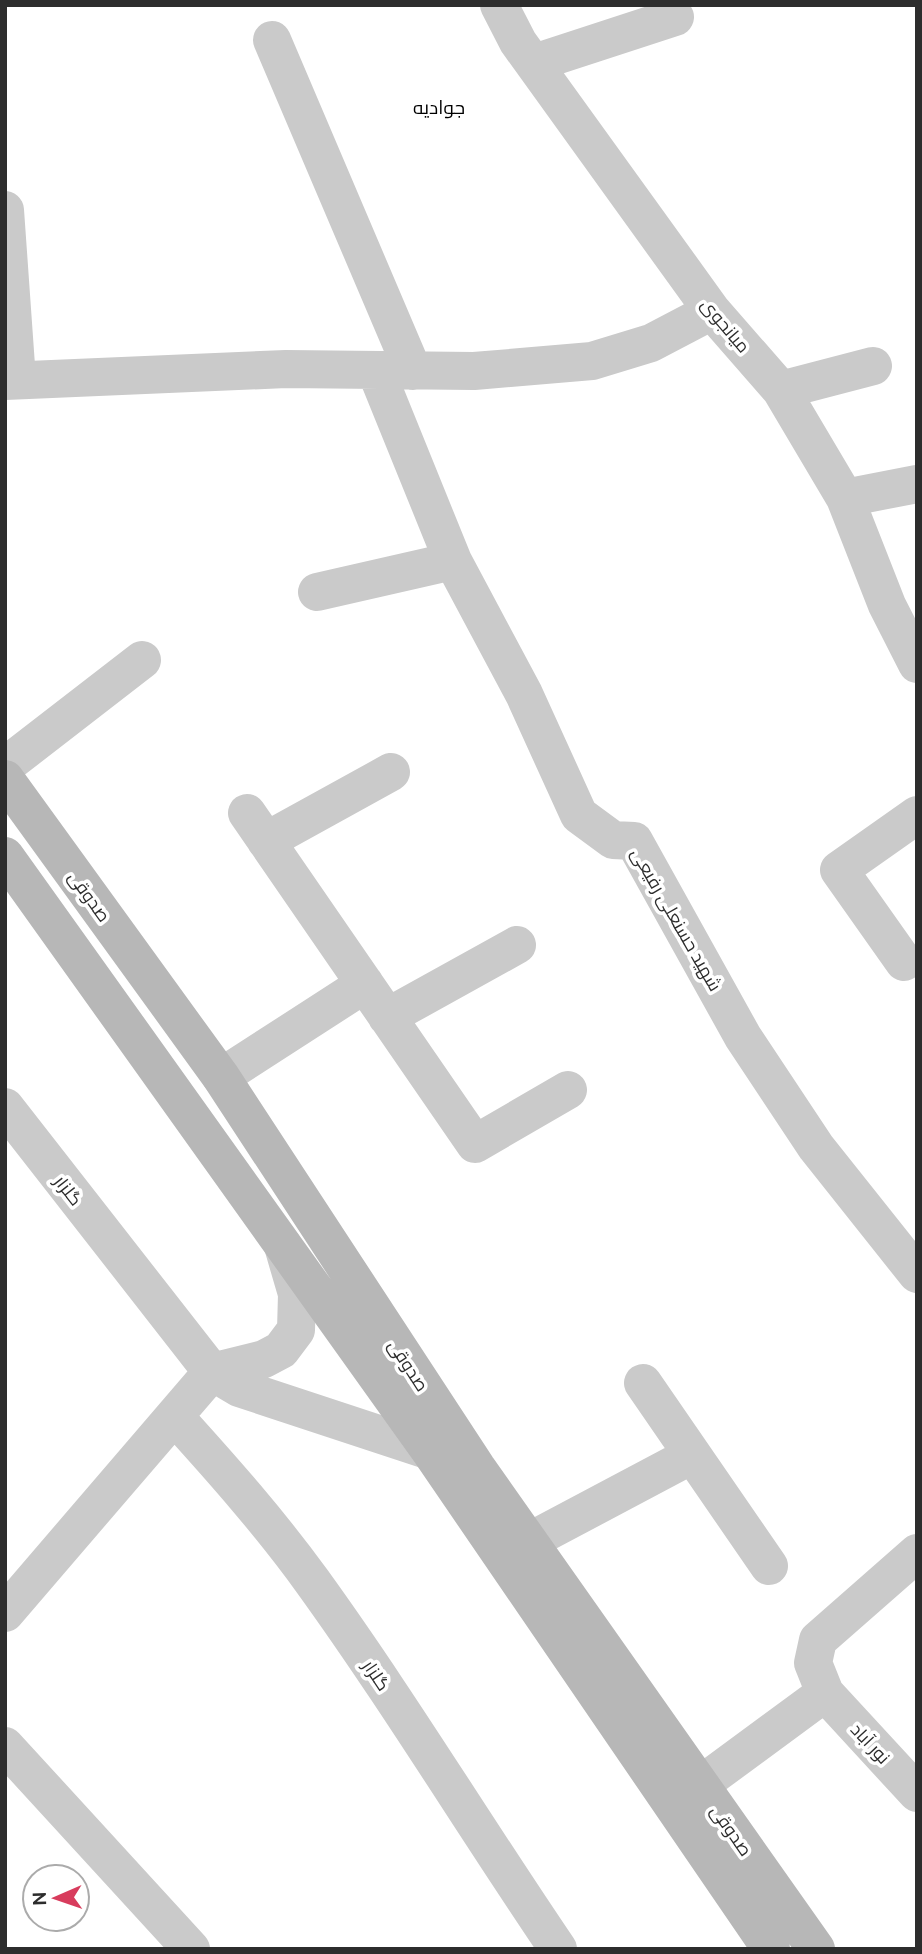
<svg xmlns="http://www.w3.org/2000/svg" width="922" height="1954" viewBox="0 0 922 1954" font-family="Ubuntu,Cairo,sans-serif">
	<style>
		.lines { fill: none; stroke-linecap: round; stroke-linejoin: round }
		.minor { stroke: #cacaca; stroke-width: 38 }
		.secondary { stroke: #b7b7b7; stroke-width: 38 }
		.labels { text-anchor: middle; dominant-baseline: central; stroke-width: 7; stroke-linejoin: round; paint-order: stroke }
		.street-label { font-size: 18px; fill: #2d2d2d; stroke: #fff }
		.neighbourhood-label { font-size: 19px; fill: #000; stroke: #fff }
	</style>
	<rect width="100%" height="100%" fill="#fff"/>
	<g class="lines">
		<!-- minor -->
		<path class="minor" d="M499 5 518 42 712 311 781 390 845 498 887 605 917 664
			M272 40 413 371
			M534 63 675 17
			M5 210 17 380
			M376 371 453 561 524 694 579 815 613 840 634 841 743 1037 816 1147 917 1274
			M5 381 286 369 474 371 592 361 651 343 712 311
			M781 390 873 366
			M845 498 917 484
			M317 592 453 561
			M5 766 142 660
			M247 813 475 1144 568 1090
			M266 841 391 772
			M904 962 839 870 917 815
			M387 1017 517 945
			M221 1077 365 984
			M5 1107 212 1372 239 1388 430 1451
			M643 1383 769 1566
			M175 1417C223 1470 270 1523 312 1581 398 1700 475 1827 558 1949
			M528 1542 692 1455
			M5 1613 212 1372 264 1359 281 1350 296 1330 297 1294 283 1246
			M825 1693 917 1793
			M5 1746 191 1949
			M700 1785 825 1693 813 1663 818 1640 917 1553"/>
		<!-- secondary -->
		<path class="secondary" d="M5 779 221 1077 477 1468 816 1949
			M5 856 430 1451 771 1949"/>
	</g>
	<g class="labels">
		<!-- street labels -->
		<g class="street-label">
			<text transform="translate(726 325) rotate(50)">میانجوی</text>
			<text transform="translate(90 896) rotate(54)">صدوقی</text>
			<text transform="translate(677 919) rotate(60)">شهید حسنعلی رفیعی</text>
			<text transform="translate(69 1190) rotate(52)">گلزار</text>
			<text transform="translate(409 1365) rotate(57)">صدوقی</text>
			<text transform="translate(377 1675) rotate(56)">گلزار</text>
			<text transform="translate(871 1743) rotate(47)">نور آباد</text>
			<text transform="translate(732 1830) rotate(55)">صدوقی</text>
		</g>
		<!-- neighbourhood labels -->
		<g class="neighbourhood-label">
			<text x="439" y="107">جوادیه</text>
		</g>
	</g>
	<!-- border -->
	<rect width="922" height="1954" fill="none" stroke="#2d2d2d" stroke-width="14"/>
	<!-- north arrow -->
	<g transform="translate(56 1898) rotate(268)"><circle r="33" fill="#ffffff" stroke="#ababab" stroke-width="2"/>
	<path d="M0-5L12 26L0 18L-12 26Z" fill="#d83c5d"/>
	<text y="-10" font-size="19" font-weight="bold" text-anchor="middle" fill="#2d2d2d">N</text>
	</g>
</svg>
